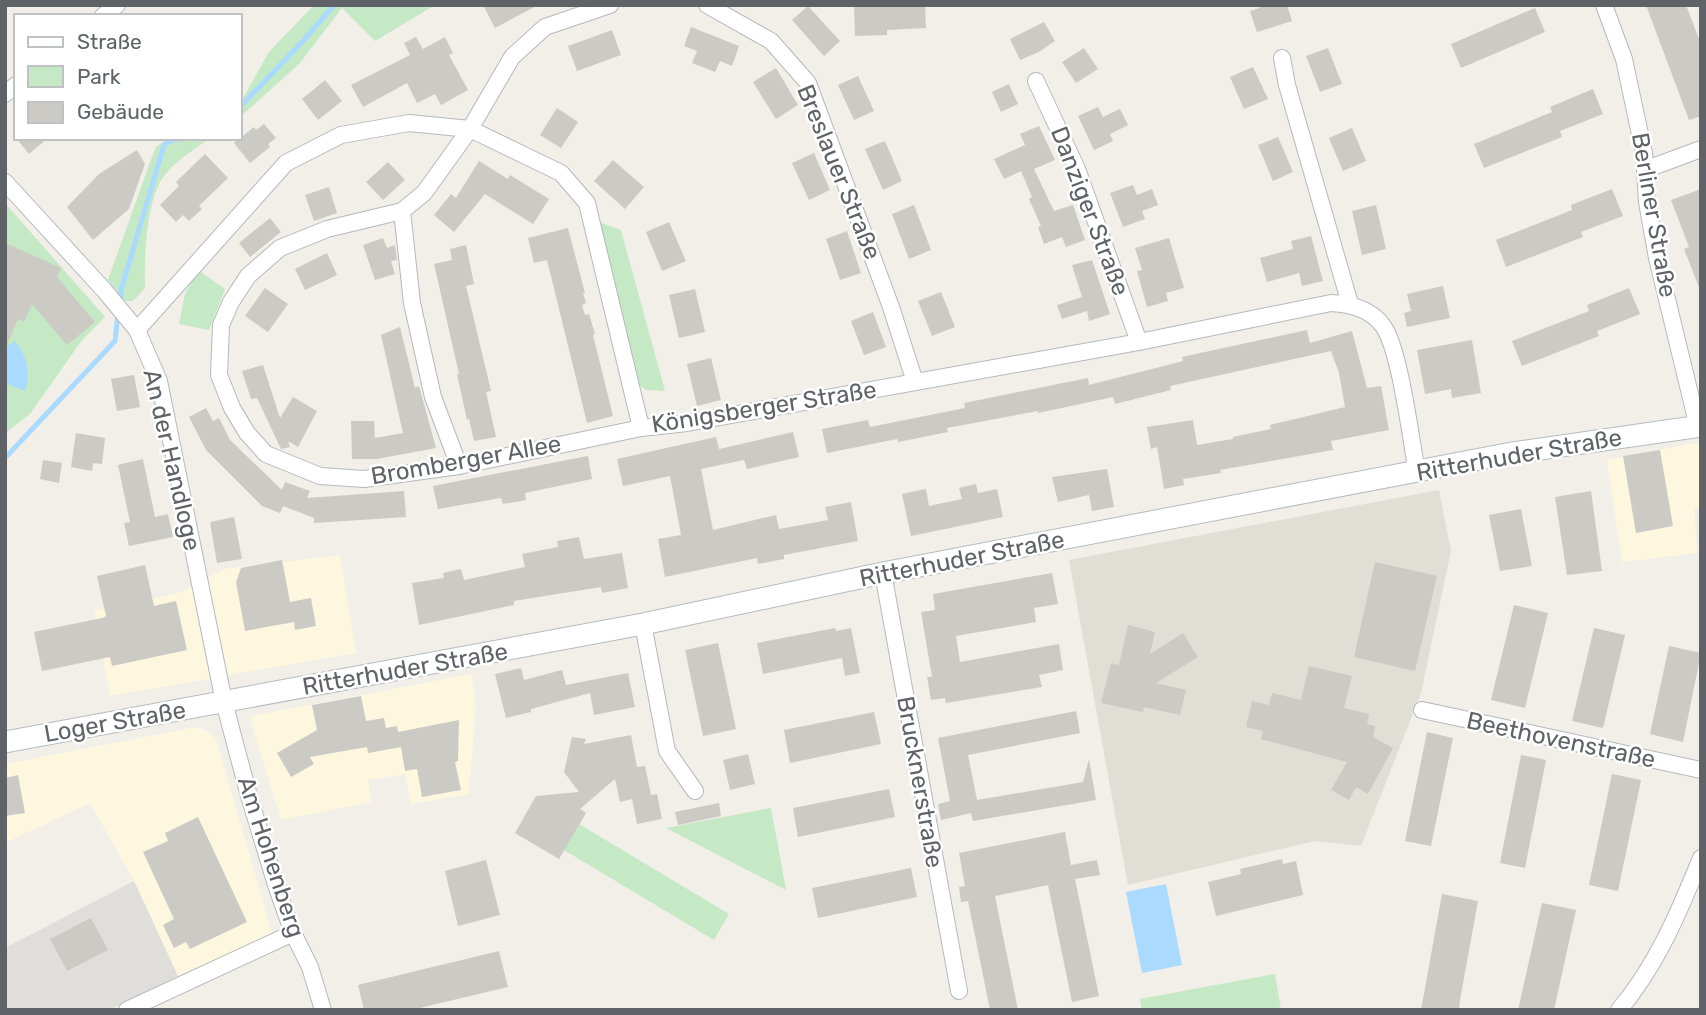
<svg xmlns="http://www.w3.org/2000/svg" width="1706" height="1015" viewBox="0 0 1706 1015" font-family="Rubik,sans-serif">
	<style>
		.commercial { fill: #fef7e0 }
		.industrial { fill: #e0deda }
		.education { fill: #e1ded6 }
		.green { fill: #c5e8c5 }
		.water { fill: #aadaff }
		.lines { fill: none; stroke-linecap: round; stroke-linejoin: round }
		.stream { stroke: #aadaff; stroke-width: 5 }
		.building { fill: #cccac5 }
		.street-casing { stroke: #b5b8bc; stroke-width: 18 }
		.secondary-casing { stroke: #b6babf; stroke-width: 23 }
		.street { stroke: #fff; stroke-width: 16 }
		.secondary { stroke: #fff; stroke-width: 21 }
		.labels { text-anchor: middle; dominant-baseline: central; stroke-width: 5; stroke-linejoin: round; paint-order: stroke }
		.street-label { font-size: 24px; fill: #5f6368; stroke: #fff }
	</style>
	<rect width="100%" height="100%" fill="#f1efe8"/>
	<!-- commercial -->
	<path class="commercial" d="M1701 442V507L1694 508 1697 553 1622 562 1607 460Z
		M340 555 356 653 110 696 94 610 179 593 224 569Z
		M471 674 476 703 469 794 411 804 405 774 368 780 371 802 281 820 251 722 252 716Z
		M196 727 207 731 216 739 273 936 178 976 134 881 90 803 5 843V764Z"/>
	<!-- industrial -->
	<path class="industrial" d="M134 881 178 976 109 1010H5V948Z"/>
	<!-- education -->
	<path class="education" d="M1439 490 1451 551 1421 693 1361 846 1315 841 1128 885 1069 560Z"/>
	<!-- green -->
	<path class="green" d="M314 5H435L375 41 342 8 299 64 240 117V99L245 95 268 53Z
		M168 138H210C195 149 175 161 164 176 146 199 144 259 145 288L133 301H125L108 280 150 162 156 147Z
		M5 203 105 317 82 340 30 414 5 433Z
		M593 220 621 230 665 391 646 390 634 382Z
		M198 270 225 289 209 330 179 324 185 294Z
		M771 808 786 890 666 828Z
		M579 824 729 914 714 940 564 850Z
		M1275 974 1281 1010H1142L1140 999Z"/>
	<!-- water -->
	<path class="water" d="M15 341C27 356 31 372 25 391L5 383V348Z
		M1166 884 1182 965 1142 973 1126 892Z"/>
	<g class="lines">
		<!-- stream -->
		<path class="stream" d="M240 107 303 41 334 5
			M120 304 121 290 164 145 172 140 187 138
			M5 458 115 341 118 314"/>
	</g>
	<!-- building -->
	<path class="building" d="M483 5H538L495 28Z
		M886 5H925L926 28 887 30V35L855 36 854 6Z
		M1259 5H1287L1292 21 1257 32 1250 11 1260 8Z
		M1646 5H1686L1701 44V116L1689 120Z
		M808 6 840 41 824 56 792 20Z
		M1535 8 1545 32 1461 68 1451 44Z
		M1044 22 1055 41 1039 52 1020 60 1010 39Z
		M691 27 739 46 732 66 720 61 715 72 692 63 697 51 684 46Z
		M612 30 621 55 577 71 568 46Z
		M416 37 423 49 445 37 453 53 449 55 468 90 441 105 435 94 417 103 407 83 363 107 351 85 410 55 404 43Z
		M1084 48 1098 69 1076 83 1062 62Z
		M1328 48 1342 84 1320 92 1306 56Z
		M1253 67 1268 99 1244 109 1230 77Z
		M776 68 798 105 776 119 753 82Z
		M858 76 874 111 854 120 838 85Z
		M325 80 342 101 318 120 302 99Z
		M1009 84 1018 104 1001 112 992 92Z
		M1593 89 1603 114 1560 131 1562 137 1484 168 1474 144 1552 112 1550 107Z
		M1098 107 1103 117 1120 109 1128 125 1110 134 1113 141 1094 150 1078 116Z
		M557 108 578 122 561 148 540 135Z
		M264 124 276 138 268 144 270 147 250 163 234 143 254 127 256 130Z
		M1039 126 1055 160 1034 169 1054 211 1073 205 1085 240 1066 247 1062 237 1044 244 1038 227 1041 226 1029 199 1032 197 1021 171 1004 179 994 159 1025 145 1020 134Z
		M1352 128 1366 161 1343 171 1329 138Z
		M1278 137 1293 172 1273 181 1258 145Z
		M16 138H48L29 154Z
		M885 141 902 181 883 190 865 149Z
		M137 150 145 164 129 209 93 240 67 207 99 174Z
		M814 153 830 190 809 200 792 163Z
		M205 154 228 178 199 206 202 209 189 221 183 215 176 222 160 205 179 186 176 182Z
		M613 160 644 187 625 209 594 181Z
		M479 161 508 179 510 175 549 199 533 224 485 194 454 232 434 215 451 194 456 198Z
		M388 162 405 180 383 200 366 182Z
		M1133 185 1137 195 1152 189 1158 205 1142 211 1145 219 1123 227 1110 193Z
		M329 187 337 213 314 221 305 195Z
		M1612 189 1623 216 1581 232 1583 237 1506 267 1496 240 1572 210 1571 205Z
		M1701 189V290H1700L1684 249 1689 247 1671 200Z
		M914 205 931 250 909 259 892 214Z
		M1376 205 1386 249 1362 255 1352 211Z
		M270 218 281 232 250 257 239 243Z
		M669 222 686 261 662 271 646 232Z
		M568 228 585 293H583L586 303 582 305 585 315 589 314 595 334 593 335 613 416 587 423 547 260 534 263 528 238Z
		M847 231 861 273 840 280 826 239Z
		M1311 236 1323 281 1302 286 1299 273 1267 282 1260 258 1293 249 1291 241Z
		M383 238 387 248 395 245 397 260 391 261 395 274 375 280 363 245Z
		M1169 238 1184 288 1166 293 1168 301 1147 307 1137 271 1142 270 1135 248Z
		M5 243 61 268 57 277 95 322 67 345 32 304 24 322 18 319 5 349Z
		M466 245 474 284 466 286 491 391 486 392 496 437 474 441 469 419 467 420 457 374H459L434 264 452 260 450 249Z
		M327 253 337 275 305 290 295 269Z
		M1092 260 1110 314 1089 321 1087 311 1062 319 1057 305 1082 297 1072 265Z
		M1443 286 1450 318 1407 327 1404 313 1411 311 1407 294Z
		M265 288 288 304 268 332 245 316Z
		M1629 288 1640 314 1597 331 1599 336 1522 366 1512 341 1589 311 1587 305Z
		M695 289 705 332 679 338 669 295Z
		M941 292 955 327 932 336 918 301Z
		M873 312 886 347 864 355 851 321Z
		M400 327 415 388 419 386 436 448 377 459H352L351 421H374L375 438 403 433 381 335Z
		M1307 330 1310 343 1352 331 1367 388 1381 386 1389 430 1331 441 1333 450 1220 470 1221 473 1183 479 1184 485 1164 489 1157 447 1151 449 1147 427 1193 420 1197 445 1233 439V437L1271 429 1270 425 1345 407 1339 373 1331 351 1170 386 1171 390 1115 404 1113 397 1038 413V411L947 428 948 432 898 442 897 439 827 453 822 429 868 420 870 427 965 408 964 403 1088 378 1089 385 1183 361 1182 357Z
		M1472 340 1481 393 1452 398 1451 389 1425 394 1417 350Z
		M711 358 721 400 697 406 687 364Z
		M263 365 280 418 293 397 317 411 298 447 288 441 290 447 281 449 257 398 251 399 242 371Z
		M134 375 140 407 117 411 111 379Z
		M206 408 213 421 219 418 230 440 282 490 285 482 310 491 307 498 404 491 406 517 314 523V518L283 506 280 513 262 506 206 450 189 417Z
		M793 432 799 457 747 469 744 460 701 469 713 530 776 515 779 529 828 520 825 507 851 502 858 541 784 555V559L758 564 757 558 665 577 658 539 681 535 670 476 623 486 617 459 716 437 719 449Z
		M76 433 105 438 102 464 93 463 92 471 71 467Z
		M1660 450 1673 526 1636 533 1623 456Z
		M588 456 592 479 525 493 526 500 503 504 501 498 438 509 433 486Z
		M143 459 155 517 168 514 173 537 129 546 124 523 130 522 118 465Z
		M43 460 62 463 59 483 40 479Z
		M1107 469 1114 507 1092 511 1089 495 1058 502 1052 477Z
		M976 484 978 493 997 489 1003 517 911 536 902 494 926 489 929 506 962 499 959 488Z
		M1591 491 1602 571 1567 575 1555 497Z
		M1521 509 1532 566 1500 571 1489 515Z
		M234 517 242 559 217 563 210 522Z
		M579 537 584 559 622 553 628 588 602 593 601 587 514 601V605L419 625 412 583 444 578 443 573 461 569 464 580 525 567 522 554 558 547 557 541Z
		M282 560 290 602 311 598 316 626 295 630 294 622 245 631 236 582 241 568Z
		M1375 562 1437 576 1415 671 1354 657Z
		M145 565 154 606 176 601 187 650 112 666 110 657 42 671 34 632 102 618 106 616 97 576Z
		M1052 573 1058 604 1034 608 1036 622 956 636 960 662 1059 644 1063 670 1039 675 1042 687 946 703 945 698 931 700 927 677H932L921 612 935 610 933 594Z
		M1514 605 1548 613 1525 708 1491 700Z
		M1128 625 1155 632 1150 654 1183 633 1198 657 1156 683 1186 690 1180 715 1144 707 1143 712 1101 703 1111 663 1119 665Z
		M835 628 836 631 851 628 860 673 845 676 842 658 763 674 757 643Z
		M1594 628 1625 635 1603 728 1572 721Z
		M718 643 736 729 703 736 685 650Z
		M1669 646 1701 653 1683 742 1650 734Z
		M1309 666 1352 676 1344 708 1369 714 1367 724 1375 726 1373 737 1393 748 1368 794 1356 787 1349 800 1331 790 1347 762 1261 739 1263 731 1246 727 1252 701 1269 705 1272 693 1301 700Z
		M521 668 524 680 562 670 566 685 628 673 635 707 594 715 590 693 531 709V712L506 718 495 674Z
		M361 696 366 721 384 718 386 728 397 726 398 732 459 720 458 761 455 762 461 790 422 797 417 769 405 771 401 747 368 753 367 747 310 757 314 764 291 777 277 753 317 730 312 705Z
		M1076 711 1080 733 968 755 977 800 1083 782 1089 759 1096 800 973 821 971 813 941 820 938 804 950 801 938 738Z
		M874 712 881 744 790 763 784 730Z
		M1427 732 1453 738 1431 846 1405 841Z
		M631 735 637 767 645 766 651 795 657 794 662 819 637 824 632 799 620 802 615 779 580 809 586 813 559 859 515 833 536 796 579 792 564 772 572 737 586 739 584 744Z
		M748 754 755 784 730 790 723 760Z
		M1521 755 1546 760 1525 868 1500 863Z
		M1612 774 1641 780 1618 891 1589 885Z
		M18 775 25 813 5 816V778Z
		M889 789 895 817 798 837 793 808Z
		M719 803 721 816 678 825 675 812Z
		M198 817 247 922 190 949 186 942 174 948 163 925 174 919 143 852 168 841 165 833Z
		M1065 832 1071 865 1097 860 1100 875 1075 879 1099 996 1072 1002 1048 885 995 896 1018 1010H990L968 901 961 902 959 887 965 886 959 853Z
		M1282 859 1283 864 1296 861 1303 895 1216 916 1208 882 1241 874 1240 869Z
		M486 860 500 915 458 926 445 871Z
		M911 868 917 897 818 918 812 888Z
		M1442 894 1478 901 1460 1000 1459 1010H1421Z
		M1542 903 1576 910 1554 1010H1518Z
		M91 918 108 950 67 971 50 939Z
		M499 951 508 987 411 1010H364L358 985Z"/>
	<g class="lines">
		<defs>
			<path id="street" d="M610 5 545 27 512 57 470 129 424 193 402 211 327 229 280 248 248 276 231 302 221 325 219 375 232 408 247 433 266 454 320 476 364 479 459 466 641 428 687 423 1139 342 1331 303C1351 304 1371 309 1383 326 1400 349 1411 440 1417 473
				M707 5 771 41 808 83 891 307 915 382
				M1604 5 1624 59 1644 153 1647 202 1657 258 1698 427
				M103 16 117 5
				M1282 58 1287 85 1350 304
				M1036 81 1077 169 1139 342
				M5 94 16 85
				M1647 169 1701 149
				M5 182 104 290 137 330 159 381 224 702 249 796 276 885 293 933 310 967 323 1010
				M402 211 412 303 433 397 459 466
				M137 330 286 163 341 135 409 123 470 129 561 173 587 203 641 428
				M883 573 959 991
				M643 624 667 751 695 791
				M1422 710 1701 770
				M127 1010 293 933
				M1619 1010C1657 965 1679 912 1701 858"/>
			<path id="secondary" d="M5 742 643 624 883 573 1512 453 1701 426"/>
		</defs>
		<!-- street casing -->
		<use href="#street" class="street-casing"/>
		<!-- secondary casing -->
		<use href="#secondary" class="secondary-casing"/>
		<!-- street -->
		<use href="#street" class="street"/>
		<!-- secondary -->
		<use href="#secondary" class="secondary"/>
	</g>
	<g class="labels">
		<!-- street labels -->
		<g class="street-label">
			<text transform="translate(839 172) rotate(68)">Breslauer Straße</text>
			<text transform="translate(1090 211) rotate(69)">Danziger Straße</text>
			<text transform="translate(1654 215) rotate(80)">Berliner Straße</text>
			<text transform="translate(764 407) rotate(-9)">Königsberger Straße</text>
			<text transform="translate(1519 455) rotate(-10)">Ritterhuder Straße</text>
			<text transform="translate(172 460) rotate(77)">An der Handloge</text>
			<text transform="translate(466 460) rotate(-10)">Bromberger Allee</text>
			<text transform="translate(962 559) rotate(-11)">Ritterhuder Straße</text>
			<text transform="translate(405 669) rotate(-10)">Ritterhuder Straße</text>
			<text transform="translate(115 722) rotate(-10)">Loger Straße</text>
			<text transform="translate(1561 740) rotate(12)">Beethovenstraße</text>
			<text transform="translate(920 782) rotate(80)">Brucknerstraße</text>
			<text transform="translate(271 857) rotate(72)">Am Hohenberg</text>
		</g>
	</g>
	<!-- border -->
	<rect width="1706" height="1015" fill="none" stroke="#5f6368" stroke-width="14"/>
	<!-- legend -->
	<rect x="14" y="14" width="228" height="126" fill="#ffffff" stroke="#bfc1c3" stroke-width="2"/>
	<rect x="28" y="37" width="35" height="10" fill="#ffffff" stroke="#bfc1c3" stroke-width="2"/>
	<text x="77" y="49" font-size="21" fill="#5f6368">Straße</text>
	<rect x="28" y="66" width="35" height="21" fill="#c5e8c5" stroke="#bfc1c3" stroke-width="2"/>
	<text x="77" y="84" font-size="21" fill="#5f6368">Park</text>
	<rect x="28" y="102" width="35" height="21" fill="#cccac5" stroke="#bfc1c3" stroke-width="2"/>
	<text x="77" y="119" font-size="21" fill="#5f6368">Gebäude</text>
</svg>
